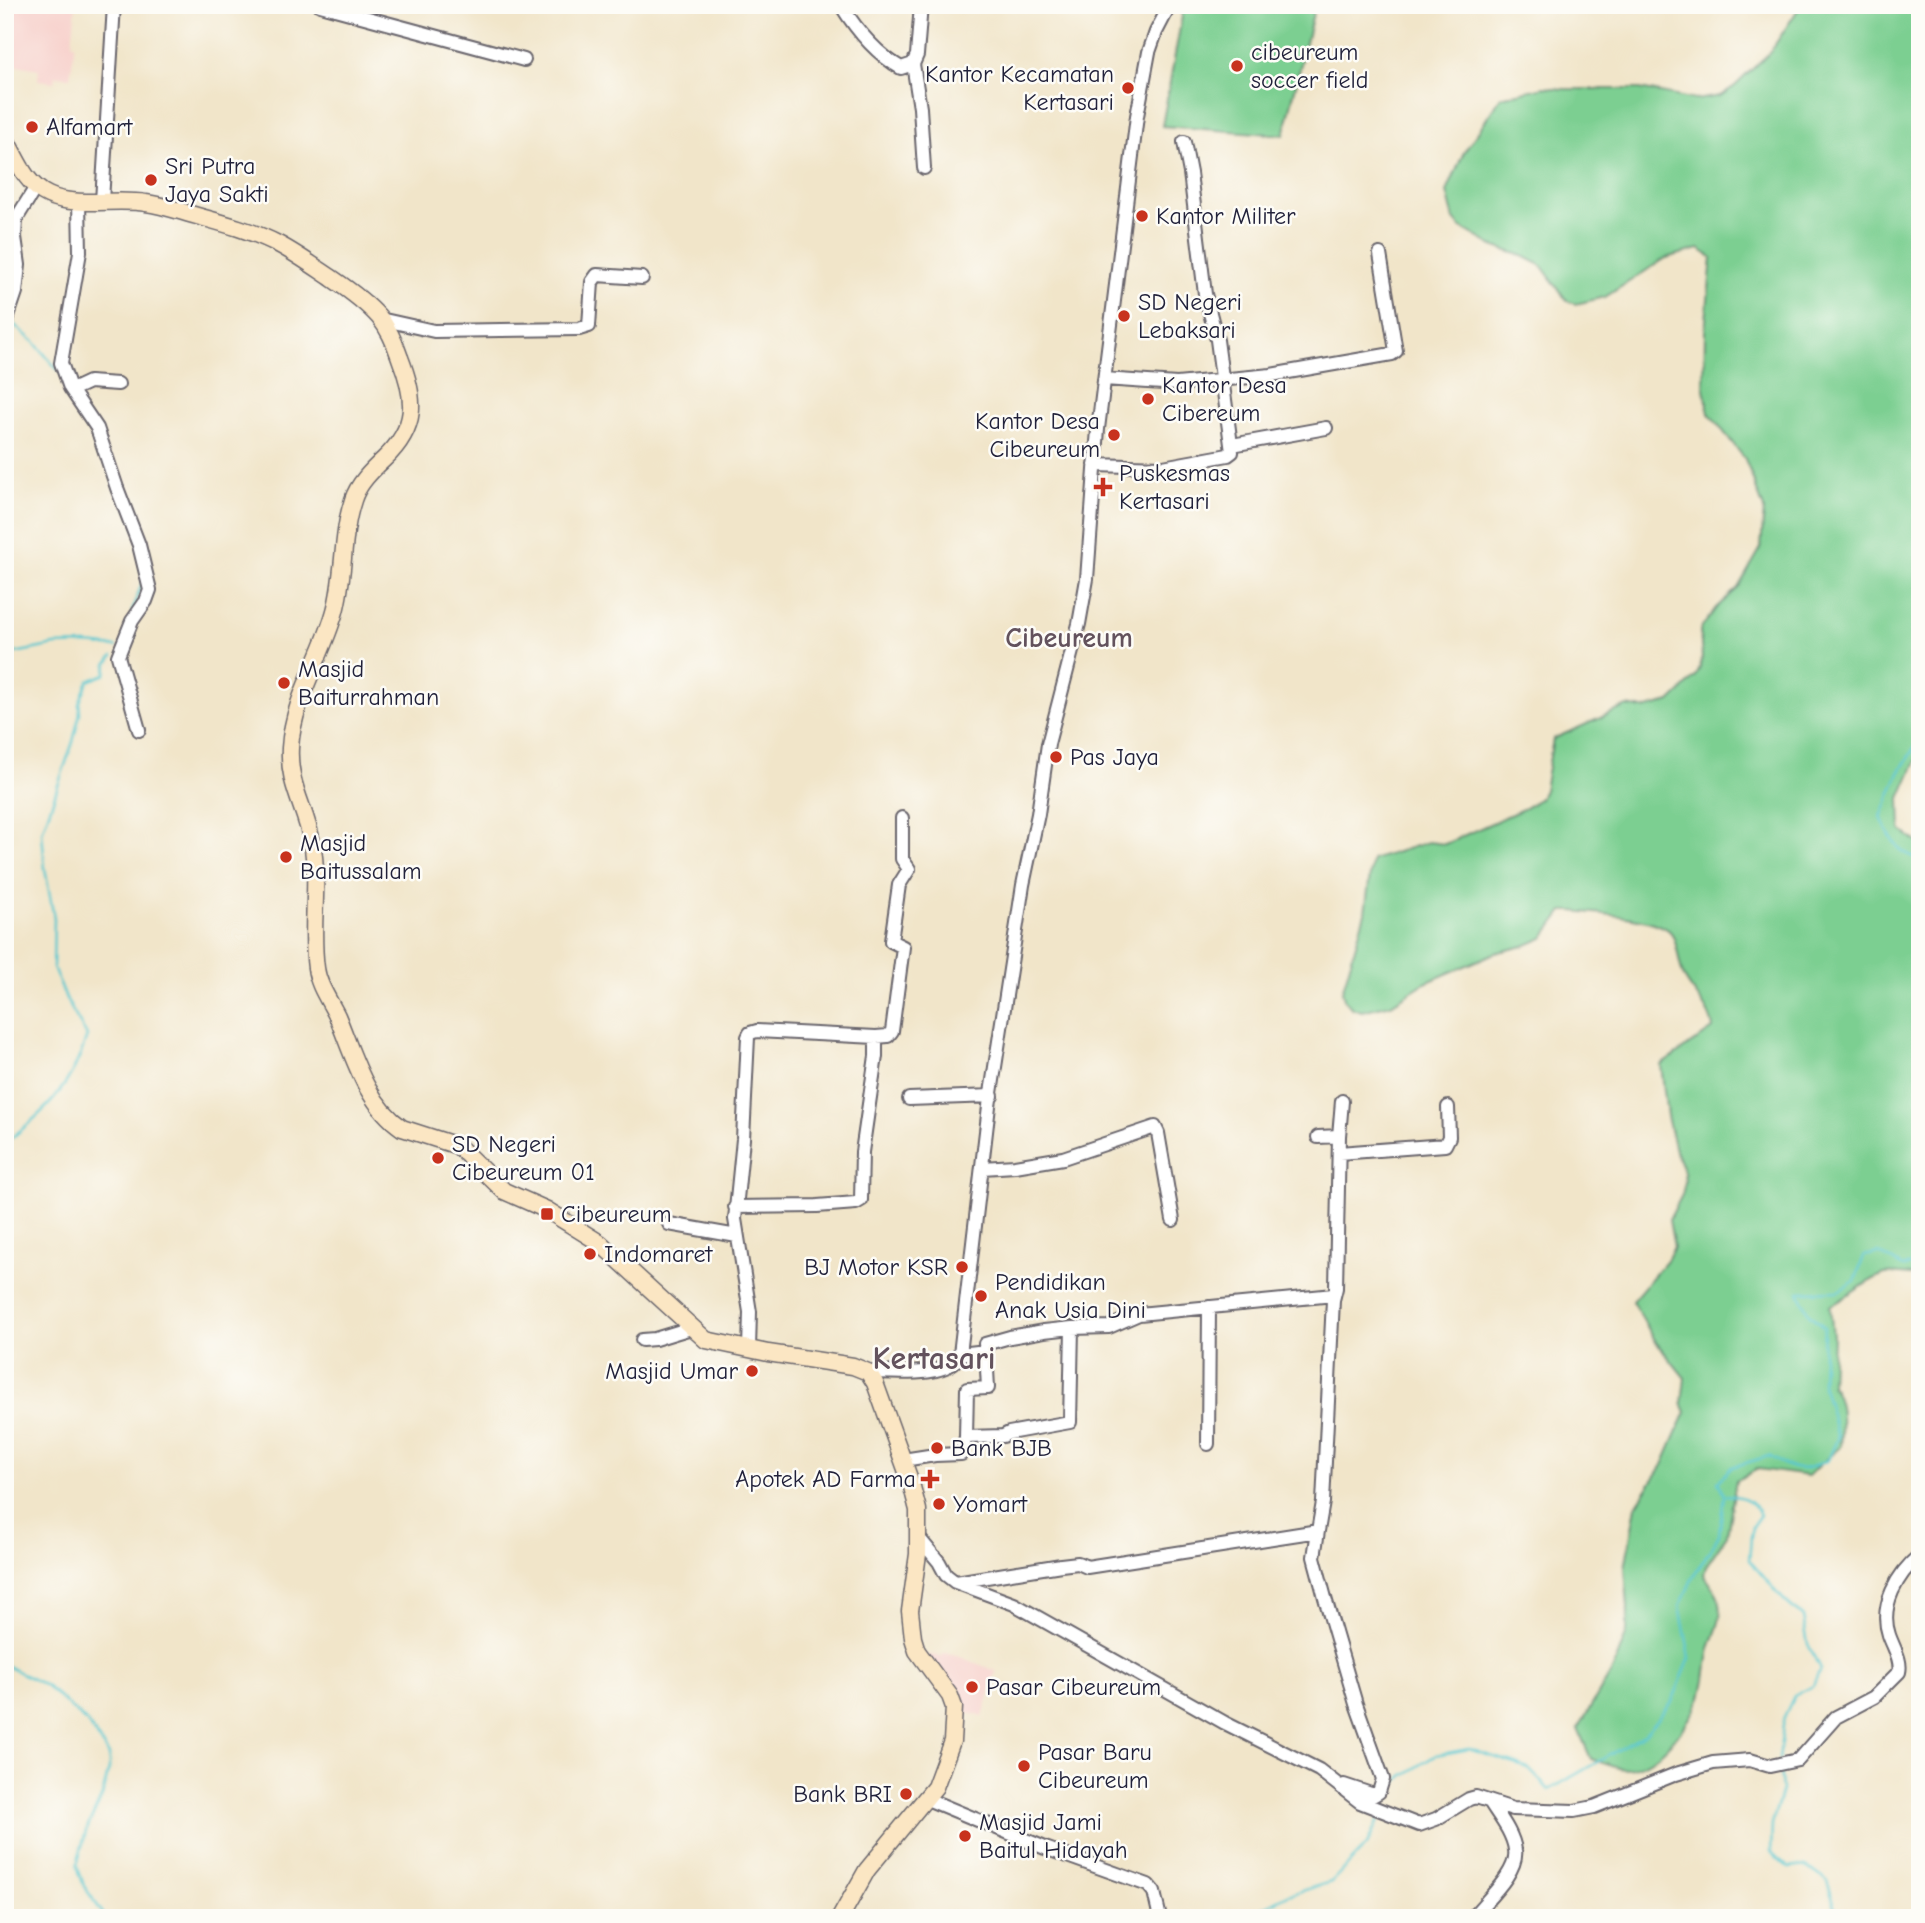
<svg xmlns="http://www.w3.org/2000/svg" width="1925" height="1923" viewBox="0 0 1925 1923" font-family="'Comic Neue',sans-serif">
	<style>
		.built { fill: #f7d0cb }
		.green { fill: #7ccf91; stroke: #4f7866; stroke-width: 2 }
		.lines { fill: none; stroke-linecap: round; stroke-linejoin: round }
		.stream { stroke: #5ac7cf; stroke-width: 2.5 }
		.street-casing { stroke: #6a666d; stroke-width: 16 }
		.secondary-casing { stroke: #6a666d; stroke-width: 19 }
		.street { stroke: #fff; stroke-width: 12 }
		.secondary { stroke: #fbe6c3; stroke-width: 16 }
		.poi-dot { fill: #c8321e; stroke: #fdfcf7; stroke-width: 2.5 }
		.labels { text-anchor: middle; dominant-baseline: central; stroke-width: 5; stroke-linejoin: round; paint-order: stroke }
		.poi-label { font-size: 24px; fill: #22223b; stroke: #fdfcf7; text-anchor: start }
		.quarter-label { font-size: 28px; font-weight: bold; fill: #63525d; stroke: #fdfcf7 }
		.district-label { font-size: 32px; font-weight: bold; fill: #63525d; stroke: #fdfcf7 }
	</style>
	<rect width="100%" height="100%" fill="#fdfcf7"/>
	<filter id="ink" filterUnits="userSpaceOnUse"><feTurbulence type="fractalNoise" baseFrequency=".0143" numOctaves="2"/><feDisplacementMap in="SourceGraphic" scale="14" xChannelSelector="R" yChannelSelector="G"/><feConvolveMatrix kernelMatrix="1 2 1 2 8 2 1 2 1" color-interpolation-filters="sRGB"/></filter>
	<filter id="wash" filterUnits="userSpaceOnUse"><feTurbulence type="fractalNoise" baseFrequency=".00686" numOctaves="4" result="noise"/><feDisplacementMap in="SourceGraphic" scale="28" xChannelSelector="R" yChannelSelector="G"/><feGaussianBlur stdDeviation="1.57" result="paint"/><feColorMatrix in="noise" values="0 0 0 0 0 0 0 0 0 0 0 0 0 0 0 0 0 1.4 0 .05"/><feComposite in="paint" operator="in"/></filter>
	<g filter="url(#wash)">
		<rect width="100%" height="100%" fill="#f1e5c9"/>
		<!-- built -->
		<path class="built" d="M9 5H76L72 44H75L70 77 56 76 55 82 38 80 39 69 5 63V31Z
			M944 1653 960 1657 996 1671 983 1717 960 1710 927 1655 942 1656Z"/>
		<!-- green -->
		<path class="green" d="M1184 5H1315L1284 135 1162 126Z
			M1801 5H1920V752L1900 798 1901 830 1920 844V1275C1909 1276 1895 1272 1885 1274 1870 1278 1847 1298 1830 1306L1833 1336 1831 1385C1843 1399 1842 1429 1840 1447L1808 1476 1758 1469 1736 1480 1727 1535 1706 1566 1704 1575C1710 1584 1719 1593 1720 1603 1723 1620 1714 1634 1710 1649 1706 1664 1706 1682 1701 1697 1690 1722 1661 1762 1633 1768 1620 1771 1604 1763 1591 1759L1578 1729 1613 1669 1627 1632 1628 1607 1625 1568 1636 1506 1663 1465 1686 1412 1682 1403 1685 1378 1656 1342 1632 1301 1667 1260 1674 1247 1669 1220 1682 1195 1685 1182 1684 1172 1675 1151 1667 1116 1661 1065 1713 1029C1711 1009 1693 994 1684 977 1678 964 1679 947 1672 934 1662 917 1593 913 1572 911H1563L1543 938 1524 946 1495 953 1423 984 1391 1004 1362 1011 1352 1008 1345 1001 1342 992 1365 913 1372 860 1428 842 1445 844 1525 808 1540 798 1544 790 1553 739 1627 706 1644 709 1670 702 1696 677 1700 668 1702 658 1700 630 1716 608 1738 588 1761 548 1764 509 1745 459 1709 413 1704 389 1705 331 1712 257 1699 249 1666 258 1605 297 1576 304 1567 301 1541 265 1523 256 1495 247 1460 227 1454 220 1447 192 1463 154 1501 97 1544 87 1563 89H1640L1696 100 1720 96 1735 86 1770 52Z"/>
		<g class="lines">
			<!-- stream -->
			<path class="stream" d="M11 322 35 343 57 369
				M132 611 143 581
				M5 655 55 645 86 644 116 647
				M1920 738 1899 773 1881 817C1889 836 1897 855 1920 858
				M5 1143C46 1111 72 1087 87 1036L66 999 53 967 54 918 45 869 42 832 73 742 80 713 79 704 88 681 106 674 107 664 113 656
				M1724 1495C1742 1496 1752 1498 1760 1515L1752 1526 1749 1560 1784 1600 1803 1617 1808 1644 1820 1669 1813 1686 1794 1696 1784 1717 1779 1760
				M5 1665 46 1686 87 1722 109 1755V1769L102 1796 86 1831 77 1865 84 1886 106 1918
				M1780 1767 1782 1790 1772 1825 1771 1852 1789 1868 1806 1866 1827 1881 1839 1918
				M1383 1806 1389 1789 1404 1775 1436 1755 1469 1749 1528 1768 1549 1790 1644 1735 1671 1704 1690 1658 1680 1606 1692 1579 1719 1535 1724 1495 1718 1481 1732 1467 1769 1456C1796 1472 1800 1473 1828 1460L1838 1437 1822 1384 1824 1327 1809 1314 1799 1292 1838 1291 1855 1281 1864 1256 1879 1253 1903 1267 1920 1264
				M1243 1918 1288 1895 1331 1882 1367 1845 1380 1816"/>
		</g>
	</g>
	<g filter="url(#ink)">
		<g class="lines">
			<defs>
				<path id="street" d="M320 5 524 60
					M841 5C857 31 875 53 901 68L913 64 917 55 921 5
					M913 64 920 108 924 168
					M79 201 80 252 61 363 70 388 74 389 89 382 118 384
					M102 201 114 5
					M7 319 16 292 19 265 15 237 16 219 36 187
					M380 319 434 331 579 329 589 326 592 282 597 275 642 278
					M1104 379 1177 384 1271 375 1392 354 1396 351 1380 254
					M70 388 97 428 117 488 139 545 150 590 146 601 132 621 118 656 139 730
					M1232 445 1326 428
					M1095 465 1163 467 1228 455 1232 452 1217 340 1205 294 1190 173 1184 142
					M876 1037 888 1036 892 1031 903 947 891 941 899 885 909 869 902 859V818
					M909 1099 992 1096
					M1318 1137 1339 1136
					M1339 1153 1445 1145 1449 1137 1448 1107
					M982 1168 1015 1166 1063 1158 1155 1127 1158 1133 1173 1220
					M735 1207 817 1206 856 1203 861 1200 862 1152 876 1056V1037L757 1031 750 1033 748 1037 743 1139 735 1219 750 1312 749 1349
					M669 1224 737 1236
					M642 1340 655 1339 691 1328
					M986 1351 988 1388 967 1389 966 1437 1003 1436 1009 1433 1070 1422 1072 1328
					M960 1354 986 1351 985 1344 1010 1337 1044 1331 1072 1328 1109 1327 1139 1314 1334 1295
					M868 1372C891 1372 950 1379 960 1354L989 1106 1023 885 1038 814 1048 744 1079 624 1087 579 1098 429 1137 116 1149 52 1156 32 1170 5
					M1208 1444 1209 1307
					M903 1460 935 1455 961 1454 966 1437
					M1318 1531 1323 1502 1333 1300 1336 1288 1339 1136 1342 1101
					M919 1538 939 1562 946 1575 955 1582 1014 1604 1225 1723 1319 1770 1360 1802 1419 1825 1436 1819 1469 1799 1476 1797 1513 1809 1574 1811 1594 1807 1676 1774 1713 1763 1750 1760 1770 1766 1798 1760 1836 1717 1874 1697 1899 1672C1902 1660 1893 1647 1889 1635 1879 1606 1897 1574 1920 1555
					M956 1582 1061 1565 1078 1563 1087 1567 1318 1531 1314 1557 1325 1598 1356 1704 1383 1779 1379 1792 1374 1795 1344 1785
					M927 1799 1045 1848 1148 1885 1154 1892 1160 1918
					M1472 1918C1485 1901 1519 1872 1515 1850 1513 1833 1499 1816 1490 1802"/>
				<path id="secondary" d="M5 138C17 159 25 184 48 195 75 208 116 198 146 203 161 205 176 210 190 214 219 222 251 230 278 244 297 254 315 267 333 279 349 290 366 302 379 317 389 329 395 343 400 358 416 399 418 427 384 459 371 471 358 484 353 500 341 536 345 575 335 611 322 658 293 698 290 748 288 786 306 808 312 843 320 885 310 926 316 968 318 985 329 1000 337 1016 353 1054 366 1104 402 1128L458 1146 504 1191 547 1210 600 1243 706 1340 768 1353 853 1366 868 1372 875 1383 911 1483 918 1510V1554L910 1611 913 1638 917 1651 950 1696 954 1707 952 1741 935 1787 867 1870 840 1918"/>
			</defs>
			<!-- street casing -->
			<use href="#street" class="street-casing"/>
			<!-- secondary casing -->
			<use href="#secondary" class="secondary-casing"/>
			<!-- street -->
			<use href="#street" class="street"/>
			<!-- secondary -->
			<use href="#secondary" class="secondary"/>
		</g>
	</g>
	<!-- markers -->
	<g class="poi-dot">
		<circle cx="1237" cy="66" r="7"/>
		<circle cx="1128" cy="88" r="7"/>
		<circle cx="32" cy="127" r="7"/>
		<circle cx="151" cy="180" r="7"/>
		<circle cx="1142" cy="216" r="7"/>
		<circle cx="1124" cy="316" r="7"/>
		<circle cx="1148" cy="399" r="7"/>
		<circle cx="1114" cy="435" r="7"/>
		<path d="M1099.5 476.5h7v7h7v7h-7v7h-7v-7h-7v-7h7z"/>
		<circle cx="284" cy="683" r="7"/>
		<circle cx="1056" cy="757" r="7"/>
		<circle cx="286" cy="857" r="7"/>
		<circle cx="438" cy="1158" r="7"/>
		<rect x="540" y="1207" width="14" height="14" rx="3.5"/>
		<circle cx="590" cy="1254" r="7"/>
		<circle cx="962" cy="1267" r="7"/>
		<circle cx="981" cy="1296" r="7"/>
		<circle cx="752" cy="1371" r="7"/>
		<circle cx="937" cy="1448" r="7"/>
		<path d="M926.5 1468.5h7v7h7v7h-7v7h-7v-7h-7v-7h7z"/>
		<circle cx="939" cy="1504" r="7"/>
		<circle cx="972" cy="1687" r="7"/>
		<circle cx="1024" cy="1766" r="7"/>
		<circle cx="906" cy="1794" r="7"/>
		<circle cx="965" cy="1836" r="7"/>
	</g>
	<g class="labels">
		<!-- poi labels -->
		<g class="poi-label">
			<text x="1251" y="52">cibeureum<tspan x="1251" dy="28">soccer field</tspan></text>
			<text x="1114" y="74" text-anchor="end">Kantor Kecamatan<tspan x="1114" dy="28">Kertasari</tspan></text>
			<text x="46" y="127">Alfamart</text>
			<text x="165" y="166">Sri Putra<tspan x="165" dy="28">Jaya Sakti</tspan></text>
			<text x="1156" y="216">Kantor Militer</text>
			<text x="1138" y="302">SD Negeri<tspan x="1138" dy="28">Lebaksari</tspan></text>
			<text x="1162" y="385">Kantor Desa<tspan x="1162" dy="28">Cibereum</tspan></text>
			<text x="1100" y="421" text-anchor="end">Kantor Desa<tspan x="1100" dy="28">Cibeureum</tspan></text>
			<text x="1119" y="473">Puskesmas<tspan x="1119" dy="28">Kertasari</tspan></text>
			<text x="298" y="669">Masjid<tspan x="298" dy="28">Baiturrahman</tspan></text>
			<text x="1070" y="757">Pas Jaya</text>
			<text x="300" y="843">Masjid<tspan x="300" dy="28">Baitussalam</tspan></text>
			<text x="452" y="1144">SD Negeri<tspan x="452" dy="28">Cibeureum 01</tspan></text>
			<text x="561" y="1214">Cibeureum</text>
			<text x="604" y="1254">Indomaret</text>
			<text x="948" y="1267" text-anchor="end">BJ Motor KSR</text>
			<text x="995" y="1282">Pendidikan<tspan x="995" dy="28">Anak Usia Dini</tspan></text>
			<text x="738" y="1371" text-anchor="end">Masjid Umar</text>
			<text x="951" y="1448">Bank BJB</text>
			<text x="916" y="1479" text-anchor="end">Apotek AD Farma</text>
			<text x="953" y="1504">Yomart</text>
			<text x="986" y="1687">Pasar Cibeureum</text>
			<text x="1038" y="1752">Pasar Baru<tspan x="1038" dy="28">Cibeureum</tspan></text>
			<text x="892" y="1794" text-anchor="end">Bank BRI</text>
			<text x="979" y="1822">Masjid Jami<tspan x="979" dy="28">Baitul Hidayah</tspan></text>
		</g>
		<!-- quarter labels -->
		<g class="quarter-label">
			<text x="1069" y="638">Cibeureum</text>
		</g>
		<!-- district labels -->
		<g class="district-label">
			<text x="934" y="1358">Kertasari</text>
		</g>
	</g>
	<!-- margin -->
	<rect width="1925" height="1923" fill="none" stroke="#fdfcf7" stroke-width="28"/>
</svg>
